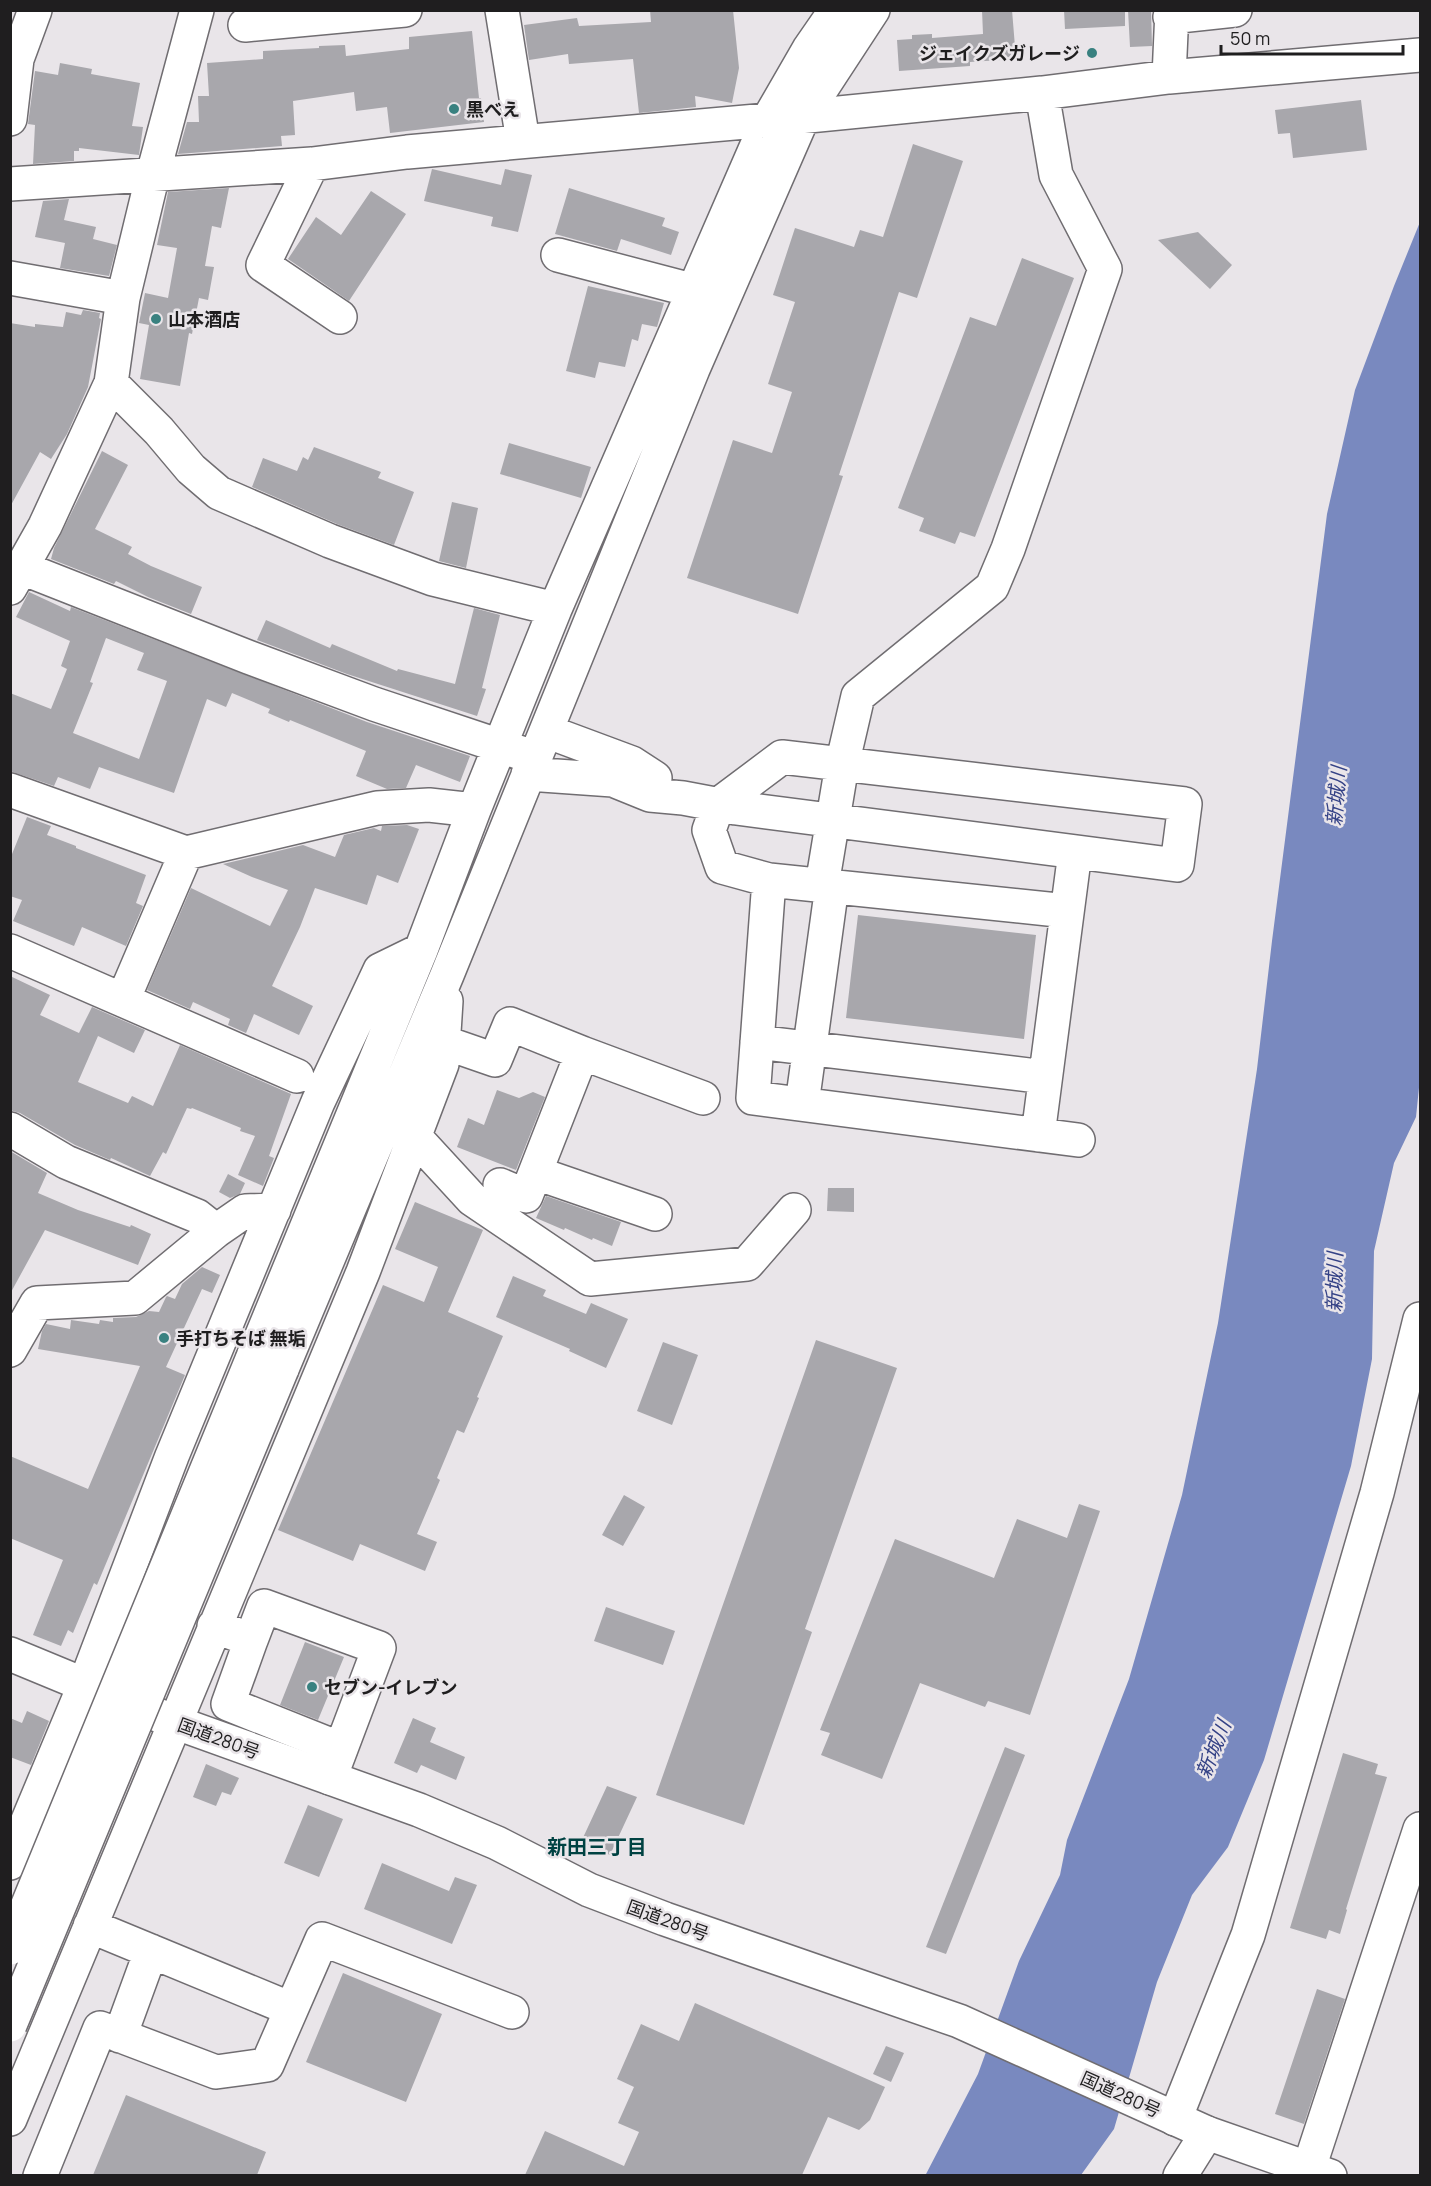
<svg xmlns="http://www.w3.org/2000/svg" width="1431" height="2186" viewBox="0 0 1431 2186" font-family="Manrope,'Noto Sans JP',sans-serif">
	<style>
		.water { fill: #7989bf }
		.building { fill: #a8a7ac; fill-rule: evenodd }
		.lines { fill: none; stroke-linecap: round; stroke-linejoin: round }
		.minor-casing { stroke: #706d71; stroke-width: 36 }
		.highway-casing { stroke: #706d71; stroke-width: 36 }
		.minor { stroke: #fff; stroke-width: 33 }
		.highway { stroke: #fff; stroke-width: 33 }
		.minor-bridge-casing { stroke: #706d71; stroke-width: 36; stroke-linecap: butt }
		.minor-bridge { stroke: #fff; stroke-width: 33 }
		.poi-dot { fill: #398180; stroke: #e9e5e9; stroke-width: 2 }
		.labels { text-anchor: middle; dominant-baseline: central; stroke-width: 5; stroke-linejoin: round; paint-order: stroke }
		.poi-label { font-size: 18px; font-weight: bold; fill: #1f1e1f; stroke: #e9e5e9; text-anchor: start }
		.street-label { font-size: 18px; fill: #1f1e1f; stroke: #e9e5e9 }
		.water-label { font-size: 20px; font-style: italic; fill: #344286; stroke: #e9e5e9 }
		.neighbourhood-label { font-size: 20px; font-weight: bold; fill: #004242; stroke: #e9e5e9 }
	</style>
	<rect width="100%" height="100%" fill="#e9e5e9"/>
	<!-- water -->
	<path class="water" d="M1420 222V1078L1416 1117 1394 1163 1374 1251 1372 1359 1351 1466 1264 1760 1228 1847 1192 1895 1157 1982 1114 2129 1081 2175 925 2176 978 2074 1019 1961 1060 1875 1067 1840 1129 1679 1182 1495 1218 1323 1257 1069 1272 941 1327 514 1355 390 1394 286Z"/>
	<!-- building -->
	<path class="building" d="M650 10H733L739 68 732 103 695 96 696 107 639 113 633 59 569 64 568 54 529 60 524 25 577 18 579 26 651 22Z
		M982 10H1012L1016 59 970 62V66L899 71 897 40 912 39V35L932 34V38L983 34Z
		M1064 10H1125V26L1065 29Z
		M1128 10H1151L1152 46 1130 47Z
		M472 31 479 98H481L484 122 390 133 387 107 356 111 354 92 293 101 295 135 281 136 282 146 178 154 187 122H199L198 96H209L207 63 263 59V51L319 48V46L345 45 346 56 409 49V37Z
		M60 63 92 69 91 74 140 83 132 126 143 127 139 155 79 148V151H74V161L33 164 35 125 28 124 35 71 58 75Z
		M1361 100 1367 150 1293 158 1290 133 1278 134 1275 110Z
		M913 144 963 161 917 298 899 292 839 475 843 476 798 614 687 578 733 440 772 453 792 392 768 384 795 302 773 295 795 228 854 247 860 230 883 237Z
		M432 169 501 185 505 169 532 175 518 232 491 226 493 217 424 201Z
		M229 188 221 228 212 226 205 266 214 267 208 300 199 298 192 334 189 333 180 386 140 379 149 325 139 323 145 293 168 298 177 248 157 245 168 192Z
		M569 188 665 218 662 226 679 232 671 255 621 239 617 251 555 234Z
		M371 191 406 214 349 301 288 259 316 217 341 235Z
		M69 199 64 220 96 227 93 239 117 245 109 276 60 268 65 243 35 237 43 201Z
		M1198 232 1232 265 1210 289 1158 240Z
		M1022 258 1074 278 975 537 960 532 955 544 919 531 924 518 898 508 970 317 996 326Z
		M588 286 664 303 657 327 642 324 638 341 632 339 625 367 599 362 595 378 566 371Z
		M83 310 100 313 99 318 101 319 88 387 67 434 51 459 40 452 10 507V323L35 327V324L63 327 66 312 81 315Z
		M509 443 591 467 581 498 500 474Z
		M314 447 381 472 378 478 414 492 394 545 337 524 252 487 263 458 297 471 303 457 308 460Z
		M102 451 128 465 95 529 132 547 128 554 151 566 202 587 191 614 148 597 116 581 114 584 51 559 54 548Z
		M452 502 478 508 466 568 439 561Z
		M29 592 70 611 71 607 367 722 470 756 460 782 416 765 406 788 387 789 356 776 366 751 290 720 289 722 268 713 270 709 232 693 226 707 207 699 174 793 99 767 90 789 58 777 54 786 10 771V693L51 709 67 669 61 666 70 641 16 617ZM106 638 144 653 137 670 167 681 139 759 73 733 93 683 90 682Z
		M474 608 500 615 482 688 486 689 477 716 347 674 257 640 266 620 330 648 332 644 397 671 398 669 455 684Z
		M27 817 51 826 47 835 76 846V848L146 875 136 903 143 906 126 946 82 927 74 946 13 921 22 900 10 896V859Z
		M407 825 419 829 398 883 377 875 367 905 315 888 300 927 272 986 313 1006 299 1035 254 1014 246 1033 228 1025 230 1019 193 1002 190 1009 147 990 191 888 270 926 288 890 252 877 223 864 303 845 335 857 344 835 374 828 381 831 382 826Z
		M858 915 1036 935 1024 1039 846 1018Z
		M10 976 50 995 40 1015 79 1033 92 1007 145 1030 134 1053 98 1036 78 1082 128 1103 132 1096 153 1106 180 1045 291 1094 269 1156 274 1158 263 1186 238 1175 255 1136 240 1131 241 1128 192 1108 191 1109 187 1108 166 1154 163 1152 150 1176 111 1158 110 1160 75 1145 20 1113 10 1110Z
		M497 1090 519 1098 533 1092 545 1097 516 1170 457 1147 468 1118 484 1125Z
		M10 1151 47 1173 38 1193 78 1210 130 1227 131 1225 151 1234 138 1265 45 1230 10 1294Z
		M228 1174 245 1183 240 1194 230 1198 219 1192Z
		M828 1188H854V1212L827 1211Z
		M546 1196 621 1222 612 1246 593 1238 592 1240 565 1228 564 1230 536 1218Z
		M415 1202 483 1230 448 1312 503 1336 477 1397 479 1398 464 1433 457 1430 437 1478 440 1480 417 1534 437 1542 425 1571 360 1544 353 1561 278 1530 383 1285 424 1302 438 1267 395 1249Z
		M202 1267 220 1275 212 1293 202 1289 166 1367 185 1375 97 1585 94 1583 73 1633 68 1630 61 1646 33 1635 63 1560 10 1538V1456L88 1489 140 1366 38 1349 42 1331 46 1324 70 1329 71 1320 99 1324 100 1320 113 1322V1318L136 1317 149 1311 159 1312 166 1297 167 1296 175 1299 182 1284Z
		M513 1276 546 1290 543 1296 586 1314 591 1303 628 1319 606 1368 569 1351 570 1349 496 1317Z
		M816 1340 897 1368 805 1629 812 1632 744 1825 656 1795Z
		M663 1342 698 1355 672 1425 637 1411Z
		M624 1495 645 1507 623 1546 602 1535Z
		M1079 1504 1100 1511 1030 1715 988 1701 985 1707 920 1683 882 1779 821 1755 830 1733 820 1730 895 1539 994 1578 1017 1519 1067 1538Z
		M606 1607 675 1631 663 1665 594 1641Z
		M305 1642 344 1657 318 1720 280 1705Z
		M27 1711 49 1721 31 1765 10 1757V1718L22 1723Z
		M413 1718 436 1728 430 1742 465 1757 456 1780 421 1765 417 1773 394 1763Z
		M1005 1747 1025 1755 946 1954 926 1947Z
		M1343 1753 1378 1764 1375 1774 1387 1777 1346 1909 1347 1910 1340 1934 1329 1930 1326 1939 1290 1928Z
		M206 1764 239 1778 231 1795 222 1792 216 1806 193 1797Z
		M607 1786 637 1797 610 1855 581 1842Z
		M308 1805 343 1819 319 1877 284 1863Z
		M382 1863 449 1891 455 1877 477 1885 452 1944 364 1909Z
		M343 1973 442 2014 406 2102 306 2062Z
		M1317 1989 1345 1999 1304 2124 1275 2114Z
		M695 2003 885 2087 870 2120 859 2130 828 2117 802 2175H525L545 2131 624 2166 639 2132 618 2123 634 2087 617 2079 641 2024 679 2041Z
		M886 2046 904 2053 891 2082 873 2074Z
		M126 2095 266 2152 257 2175H93Z"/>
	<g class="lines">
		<defs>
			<path id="minor" d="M502 10 523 141
				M1170 17 1235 10
				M245 25 405 10
				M1169 77 1172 10
				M10 119 17 59 35 10
				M312 164 263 265 340 317
				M10 184 312 164 407 152 768 120 1042 93 1169 77 1420 55
				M558 255 695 291
				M10 278 123 298
				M111 383 159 431 191 469 219 493 330 541 433 579 555 609
				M22 568 248 657 374 704 521 753
				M10 588 45 526 111 383 123 298 153 174 197 10
				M546 731 632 763 655 778
				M528 774 613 780 650 795 683 798 736 808 1177 865 1185 804 782 757 718 805 709 830 722 867 769 880 1067 911
				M10 790 186 853 377 808 429 805 474 810
				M769 880 753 1098 1078 1140
				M822 885 842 765 858 696 992 587 1008 549 1105 269 1056 175 1042 93
				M10 951 297 1076
				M123 1000 186 853
				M443 1042 495 1060 510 1024 582 1053 526 1196 500 1185
				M757 1042 1045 1077
				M582 1053 703 1098
				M802 1104 832 886
				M10 1129 66 1162 197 1216 216 1231
				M1038 1135 1075 852
				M414 1136 472 1199 590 1279 747 1264 794 1210
				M536 1173 655 1214
				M10 1350 37 1303 135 1298 216 1231 245 1211 274 1210
				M253 1357 421 950 474 810 555 609 768 120 809 49 836 10
				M282 1369 447 975 693 369 803 117 873 10
				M214 1626 251 1640 264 1606 379 1648 330 1778
				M251 1640 228 1704 341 1749
				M10 1863 85 1684 172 1456 318 1102 380 970 421 950
				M90 1926 291 2009
				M120 2036 151 1951
				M10 2119 363 1272 442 1064 446 1001
				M1175 2119 1248 1935 1377 1493 1420 1319
				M1309 2168 1420 1829
				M40 2176 100 2028 216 2072 267 2065 322 1939 512 2012
				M1180 2176 1207 2133"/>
			<path id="highway" d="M10 1654 177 1723 419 1810 497 1843 589 1890 665 1919 959 2021 1207 2133 1330 2176"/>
		</defs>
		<!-- minor casing -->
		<use href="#minor" class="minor-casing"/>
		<!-- highway casing -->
		<use href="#highway" class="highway-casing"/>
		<!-- minor -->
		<use href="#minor" class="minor"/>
		<!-- highway -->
		<use href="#highway" class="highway"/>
		<defs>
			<path id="minor-bridge" d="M10 1948 253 1357
				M10 2025 282 1369"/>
		</defs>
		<!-- minor-bridge casing -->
		<use href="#minor-bridge" class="minor-bridge-casing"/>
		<!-- minor-bridge -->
		<use href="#minor-bridge" class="minor-bridge"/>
	</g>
	<!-- markers -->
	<g class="poi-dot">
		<circle cx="1092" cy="53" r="6"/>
		<circle cx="454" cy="109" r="6"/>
		<circle cx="156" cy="319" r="6"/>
		<circle cx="164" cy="1338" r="6"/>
		<circle cx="312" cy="1687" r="6"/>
	</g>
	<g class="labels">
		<!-- poi labels -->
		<g class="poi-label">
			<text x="1080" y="53" text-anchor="end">ジェイクズガレージ</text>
			<text x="466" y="109">黒べえ</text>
			<text x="168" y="319">山本酒店</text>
			<text x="176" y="1338">手打ちそば 無垢</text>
			<text x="324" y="1687">セブン-イレブン</text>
		</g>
		<!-- street labels -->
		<g class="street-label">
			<text transform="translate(219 1738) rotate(20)">国道280号</text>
			<text transform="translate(668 1920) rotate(20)">国道280号</text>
			<text transform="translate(1121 2094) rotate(24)">国道280号</text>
		</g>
		<!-- water labels -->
		<g class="water-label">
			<text transform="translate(1336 796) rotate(-85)">新城川</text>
			<text transform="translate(1334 1282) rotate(-89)">新城川</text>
			<text transform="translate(1213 1749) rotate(-68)">新城川</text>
		</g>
		<!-- neighbourhood labels -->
		<g class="neighbourhood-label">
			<text x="597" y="1846">新田三丁目</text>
		</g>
	</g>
	<!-- border -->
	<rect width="1431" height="2186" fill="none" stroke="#1f1e1f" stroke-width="24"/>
	<!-- scale -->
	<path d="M1221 45v9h182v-9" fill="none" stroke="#1f1e1f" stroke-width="3"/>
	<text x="1230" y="45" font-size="18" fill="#1f1e1f" stroke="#e9e5e9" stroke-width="4.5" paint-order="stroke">50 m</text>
</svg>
